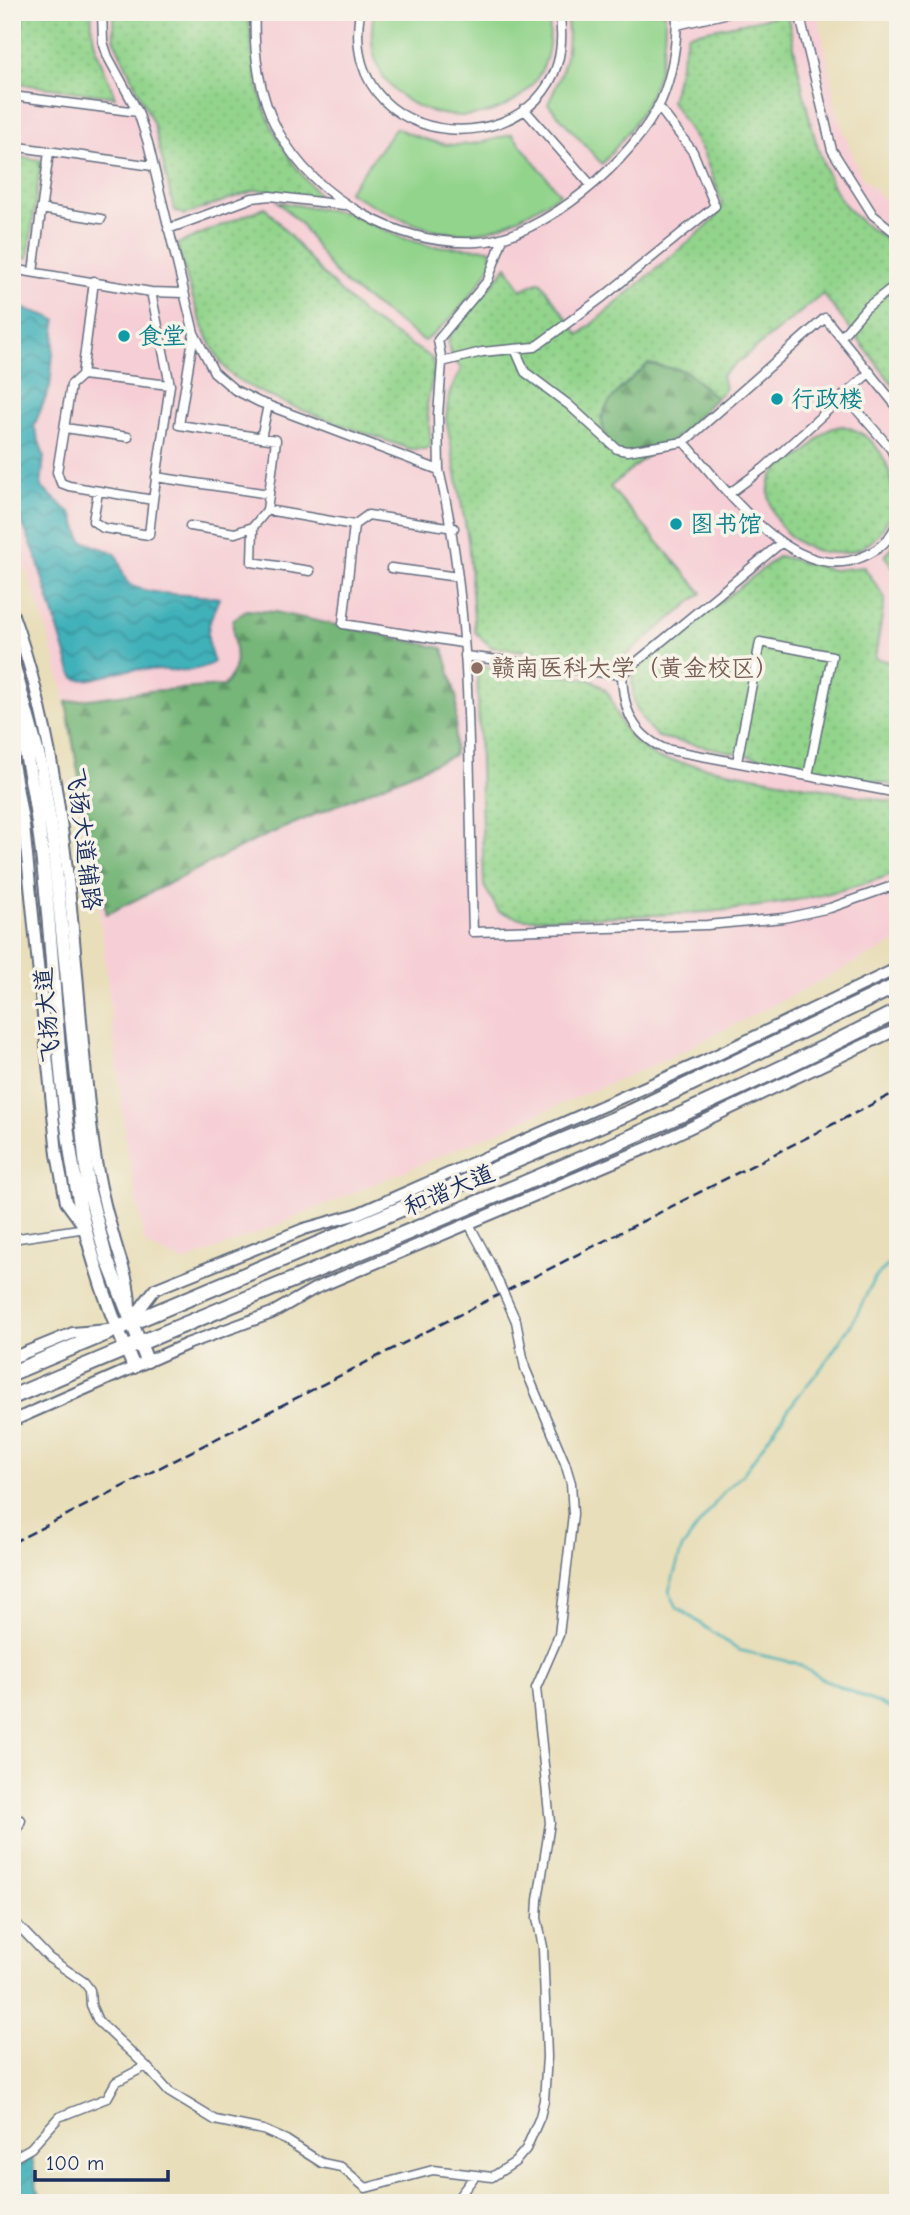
<svg xmlns="http://www.w3.org/2000/svg" width="910" height="2215" viewBox="0 0 910 2215" font-family="'Comic Neue','LXGW WenKai TC',sans-serif">
	<style>
		.built { fill: #f6cfd6 }
		.grass { fill: url(#grass-dots); stroke: #578275; stroke-width: 2 }
		.forest { fill: url(#forest-firs); stroke: #48726b; stroke-width: 2 }
		.garden { fill: #93d48c; stroke: #578275; stroke-width: 2 }
		.water { fill: url(#water-waves); stroke: #2e708c; stroke-width: 2 }
		.lines { fill: none; stroke-linecap: round; stroke-linejoin: round }
		.stream { stroke: #41b1b9; stroke-width: 2.5 }
		.street-casing { stroke: #636c7e; stroke-width: 11 }
		.secondary-casing { stroke: #636c7e; stroke-width: 14 }
		.primary-casing { stroke: #636c7e; stroke-width: 16 }
		.highway-casing { stroke: #636c7e; stroke-width: 18 }
		.street { stroke: #fff; stroke-width: 8 }
		.secondary { stroke: #fff; stroke-width: 10 }
		.primary { stroke: #fff; stroke-width: 12 }
		.highway { stroke: #fff; stroke-width: 14 }
		.rail { stroke: #1b2f5e; stroke-width: 2.5; stroke-dasharray: 10 5; stroke-linecap: butt }
		.street-bridge-casing { stroke: #636c7e; stroke-width: 11; stroke-linecap: butt }
		.street-bridge { stroke: #fff; stroke-width: 8 }
		.culture-dot { fill: #0f9aa8; stroke: #f7f3e8; stroke-width: 2.5 }
		.education-dot { fill: #8d6e63; stroke: #f7f3e8; stroke-width: 2.5 }
		.labels { text-anchor: middle; dominant-baseline: central; stroke-width: 7; stroke-linejoin: round; paint-order: stroke }
		.culture-label { font-size: 24px; fill: #0d838f; stroke: #f7f3e8; text-anchor: start }
		.education-label { font-size: 24px; fill: #785e54; stroke: #f7f3e8; text-anchor: start }
		.street-label { font-size: 24px; fill: #1b2f5e; stroke: #f7f3e8 }
	</style>
	<defs>
		<pattern id="grass-dots" width="8" height="8" patternUnits="userSpaceOnUse" patternTransform="scale(1.75)"><rect width="8" height="8" fill="#93d48c"/><path d="M2 2h.1M6 6h.1" fill="none" stroke="#7eb67b" stroke-width="1.8" stroke-linecap="round"/></pattern>
		<pattern id="forest-firs" width="22" height="20" patternUnits="userSpaceOnUse" patternTransform="scale(1.75)"><rect width="22" height="20" fill="#76b678"/><path d="M5 1l3.5 6h-7zM16 11l3.5 6h-7z" fill="#609466"/></pattern>
		<pattern id="water-waves" width="16" height="10" patternUnits="userSpaceOnUse" patternTransform="scale(1.75)"><rect width="16" height="10" fill="#41b1b9"/><path d="M0 5q4-4 8 0t8 0" fill="none" stroke="#36909a"/></pattern>
	</defs>
	<rect width="100%" height="100%" fill="#f7f3e8"/>
	<filter id="ink" filterUnits="userSpaceOnUse"><feTurbulence type="fractalNoise" baseFrequency=".0143" numOctaves="2"/><feDisplacementMap in="SourceGraphic" scale="14" xChannelSelector="R" yChannelSelector="G"/><feConvolveMatrix kernelMatrix="1 2 1 2 8 2 1 2 1" color-interpolation-filters="sRGB"/></filter>
	<filter id="wash" filterUnits="userSpaceOnUse"><feTurbulence type="fractalNoise" baseFrequency=".00686" numOctaves="4" result="noise"/><feDisplacementMap in="SourceGraphic" scale="28" xChannelSelector="R" yChannelSelector="G"/><feGaussianBlur stdDeviation="1.57" result="paint"/><feColorMatrix in="noise" values="0 0 0 0 0 0 0 0 0 0 0 0 0 0 0 0 0 1.4 0 .05"/><feComposite in="paint" operator="in"/></filter>
	<g filter="url(#wash)">
		<rect width="100%" height="100%" fill="#e8deb9"/>
		<!-- built -->
		<path class="built" d="M12 12H818L838 116 861 176 898 214V941L667 1059 278 1225 184 1262 145 1244 127 1149 93 859 66 702 48 633 12 528Z"/>
		<!-- grass -->
		<path class="grass" d="M24 12H92C89 43 105 69 115 97L14 83Z
			M113 12H249C252 88 267 138 318 194L311 200 273 191 255 190 184 215 174 210 154 125 114 40Z
			M787 14C799 66 810 144 835 190 849 216 873 232 898 246V391L823 294 722 375 725 390 716 398 686 371 648 364 619 390 601 417 614 456 648 455 610 487 702 593 618 662 491 647 475 632 468 540 446 418 449 394 461 369 450 352 448 338 507 266 521 290 540 281 579 335 714 220 722 203 703 152 671 101 688 34Z
			M12 156 41 160 28 258 12 256Z
			M265 207 320 271 364 315 432 358 434 371 427 405 431 444 427 449H410C374 435 243 395 225 368 200 332 189 286 177 244Z
			M843 426C910 442 910 555 834 553 816 553 798 545 786 532 770 515 759 482 782 466 790 460 799 459 806 452 819 439 823 428 843 426Z
			M898 539V575L885 556Z
			M779 556 833 570 864 567 885 598 875 658 898 664V786L658 737C636 717 630 700 633 671Z
			M482 666 588 679C617 691 609 704 623 727 631 741 645 749 657 758L898 803V872C778 918 650 915 524 919L499 912 484 886 477 671Z"/>
		<!-- forest -->
		<path class="forest" d="M648 364 686 371 716 398 680 435 648 455 614 456C610 445 601 431 602 419 603 401 635 376 648 364Z
			M246 610 275 612 443 648 457 699 454 755 258 839 107 914 93 859 66 702 149 691 224 686C245 660 231 649 233 620Z"/>
		<!-- garden -->
		<path class="garden" d="M12 12H24L14 83H12Z
			M374 12H548C571 153 348 148 374 12Z
			M566 12H665C666 80 645 115 602 164L548 104C564 71 572 49 566 12Z
			M396 128C443 149 462 150 512 134L560 194C539 207 516 221 492 229 443 245 389 214 348 192Z
			M278 202 347 213 400 237 430 246 490 249 493 260C479 289 450 323 424 341L348 286 332 270 301 224Z"/>
		<!-- water -->
		<path class="water" d="M12 301C26 313 41 311 56 320L50 387 34 426 44 456 41 487 73 515 82 541 115 553C121 561 122 577 128 583 143 596 197 594 219 598 208 625 203 633 214 662 190 678 158 666 129 670 111 672 95 682 76 679L71 672 35 553 12 499Z
			M32 2156 37 2189 46 2203H12V2170Z"/>
		<g class="lines">
			<!-- stream -->
			<path class="stream" d="M898 1255 874 1279 854 1320 825 1363 795 1400 743 1474 725 1490 682 1548 669 1591 677 1607 738 1650 796 1663 821 1678 898 1712"/>
		</g>
	</g>
	<g filter="url(#ink)">
		<g class="lines">
			<defs>
				<path id="street" d="M102 12 103 42 108 57 138 112 148 143 194 333 214 372 235 390 259 402 439 470C475 620 468 779 473 932L707 925 784 918 830 908 898 884
					M255 12C253 52 259 96 278 131 316 200 399 246 477 242 543 239 634 159 661 101 673 73 677 42 677 12
					M360 12C334 170 587 168 559 12
					M799 12 832 150 873 215 898 235
					M677 25 733 12
					M12 96 138 112
					M524 109 591 185
					M12 146 153 166
					M41 209 101 219
					M168 229 252 198 270 196 344 205
					M12 269 151 292 183 293
					M33 272 49 152
					M94 281 82 375 71 385 57 472 61 483 69 486 153 500 170 385 151 292
					M194 333 179 425 276 440 267 510 354 525 343 624 462 643
					M841 337 866 308 898 283
					M515 349 525 372 569 405 617 449 627 451 684 442C722 484 793 587 862 557 880 550 891 539 898 521
					M442 362 482 352 535 347 603 297 715 206 693 152 658 106
					M82 375 170 385
					M844 395 891 449 898 465
					M65 428 128 437
					M261 438 268 405
					M684 442 825 318 898 408
					M439 470 438 415 442 362 438 340 488 280 503 238
					M156 477 269 494
					M98 492 93 521 103 528 149 535 153 500
					M730 493 764 468 870 372
					M354 525 368 515 454 528
					M190 526 235 533 253 527 267 510
					M253 527 252 562 310 571
					M781 543 622 674C623 709 632 734 665 749L898 793
					M391 568 458 577
					M465 656 622 675
					M737 762 760 642 832 656 808 776
					M469 1224 489 1261
					M12 1239 86 1228
					M12 1844 21 1820
					M12 1919 49 1958 84 1982 90 1990 91 2005 98 2021 146 2066 169 2092 215 2120 263 2130 286 2140 322 2163 341 2167 366 2188 433 2170 492 2177 515 2162 526 2149 540 2117 544 2100 547 2057 543 1947 537 1918 538 1900 550 1823 536 1688 559 1635 573 1514 571 1483 565 1463 525 1368 516 1321
					M12 2159 31 2148 59 2117 107 2098 116 2082 146 2066
					M454 2203 474 2177"/>
				<path id="secondary" d="M12 612C74 785 71 961 93 1141 97 1173 104 1204 113 1234 122 1268 131 1281 130 1316
					M12 757 24 826 57 1154 66 1202 83 1225
					M13 761 18 725
					M130 1322 155 1289 304 1229 357 1214 702 1062 898 968
					M12 1358 73 1333 108 1330
					M12 1421 187 1344 272 1313 314 1289 649 1147 898 1029"/>
				<path id="primary" d="M12 659 41 765 53 841 88 1187 106 1257 147 1361
					M12 698C58 856 47 1024 76 1185 87 1247 108 1310 134 1367"/>
				<path id="highway" d="M12 1373 631 1112 898 985
					M12 1397C308 1270 611 1157 898 1011"/>
			</defs>
			<!-- street casing -->
			<use href="#street" class="street-casing"/>
			<!-- secondary casing -->
			<use href="#secondary" class="secondary-casing"/>
			<!-- primary casing -->
			<use href="#primary" class="primary-casing"/>
			<!-- highway casing -->
			<use href="#highway" class="highway-casing"/>
			<!-- street -->
			<use href="#street" class="street"/>
			<!-- secondary -->
			<use href="#secondary" class="secondary"/>
			<!-- primary -->
			<use href="#primary" class="primary"/>
			<!-- highway -->
			<use href="#highway" class="highway"/>
			<!-- rail -->
			<path class="rail" d="M12 1543 898 1091"/>
			<defs>
				<path id="street-bridge" d="M489 1261 516 1321"/>
			</defs>
			<!-- street-bridge casing -->
			<use href="#street-bridge" class="street-bridge-casing"/>
			<!-- street-bridge -->
			<use href="#street-bridge" class="street-bridge"/>
		</g>
	</g>
	<!-- markers -->
	<g class="culture-dot">
		<circle cx="124" cy="336" r="7"/>
		<circle cx="777" cy="399" r="7"/>
		<circle cx="676" cy="524" r="7"/>
	</g>
	<circle class="education-dot" cx="477" cy="668" r="7"/>
	<g class="labels">
		<!-- culture labels -->
		<g class="culture-label">
			<text x="138" y="336">食堂</text>
			<text x="791" y="399">行政楼</text>
			<text x="690" y="524">图书馆</text>
		</g>
		<!-- education labels -->
		<g class="education-label">
			<text x="491" y="668">赣南医科大学（黄金校区）</text>
		</g>
		<!-- street labels -->
		<g class="street-label">
			<text transform="translate(84 839) rotate(83)">飞扬大道辅路</text>
			<text transform="translate(47 1015) rotate(-95)">飞扬大道</text>
			<text transform="translate(449 1190) rotate(-23)">和谐大道</text>
		</g>
	</g>
	<!-- margin -->
	<rect width="910" height="2215" fill="none" stroke="#f7f3e8" stroke-width="42"/>
	<!-- scale -->
	<path d="M35 2170v10h133v-10" fill="none" stroke="#1b2f5e" stroke-width="3.5"/>
	<text x="46" y="2170" font-size="21" fill="#1b2f5e" stroke="#f7f3e8" stroke-width="5" paint-order="stroke">100 m</text>
</svg>
